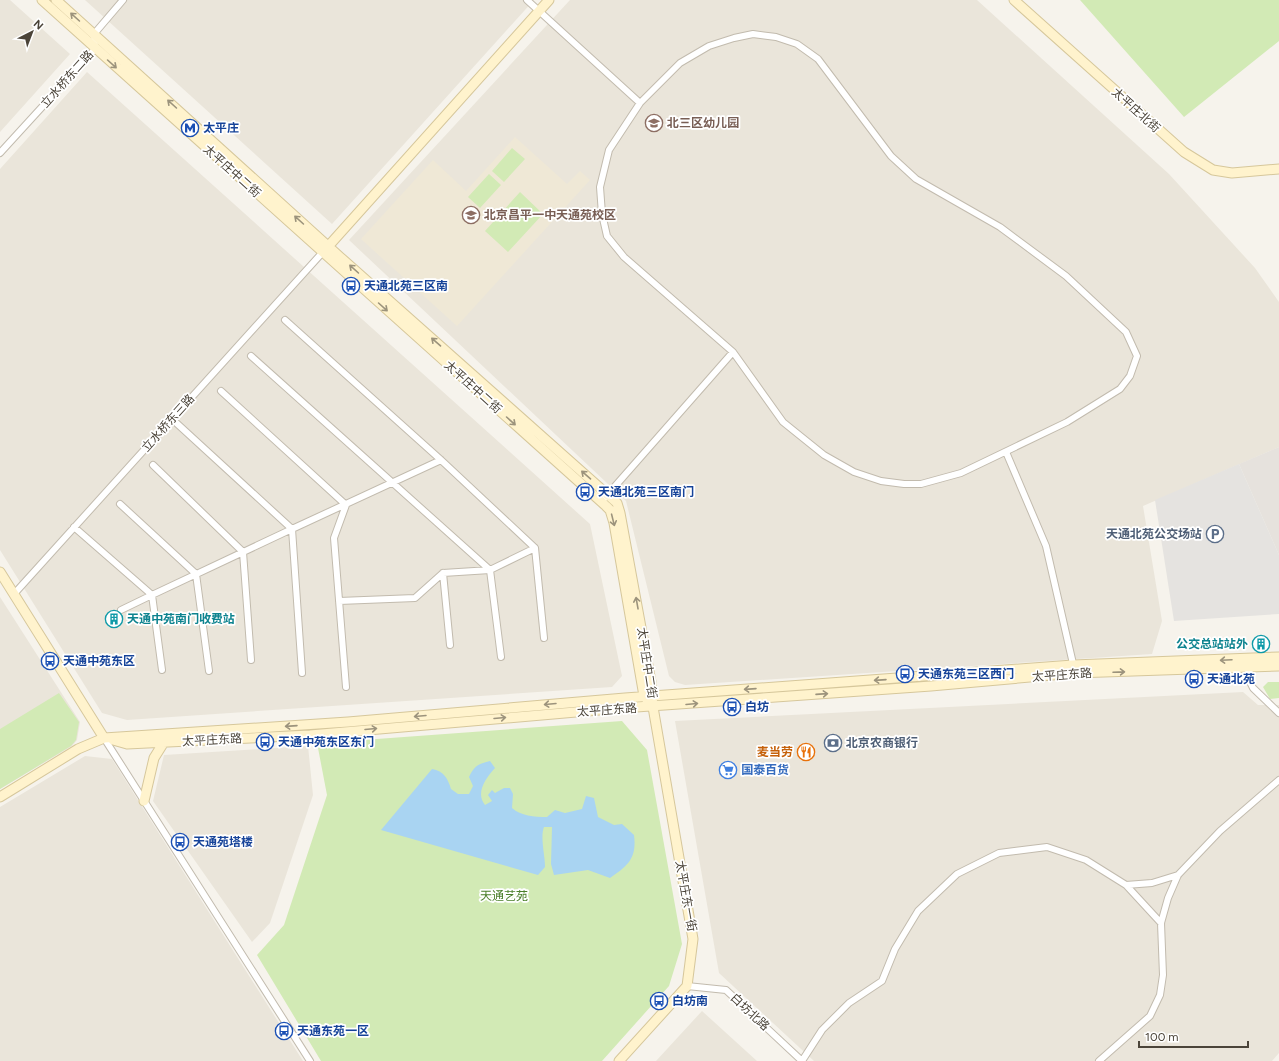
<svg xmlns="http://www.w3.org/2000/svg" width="1279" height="1061" viewBox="0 0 1279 1061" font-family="Figtree,'Noto Sans SC',sans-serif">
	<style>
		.residential { fill: #eae5da }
		.industrial { fill: #e6e2dd }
		.education { fill: #efe8d6 }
		.green { fill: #d2eab5 }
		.parking { fill: #e5e3e0 }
		.water { fill: #a9d4f2 }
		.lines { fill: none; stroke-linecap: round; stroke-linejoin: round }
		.street-casing { stroke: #c2bbae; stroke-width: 8 }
		.secondary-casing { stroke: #d6c79b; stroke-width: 11 }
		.street { stroke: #fff; stroke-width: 6 }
		.secondary { stroke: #fff3cd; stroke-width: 9 }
		.oneway { stroke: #9c937c }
		.labels { text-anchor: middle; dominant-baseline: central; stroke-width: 3.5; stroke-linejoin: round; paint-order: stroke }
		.street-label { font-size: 12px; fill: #4b4439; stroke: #fff }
		.education-label { font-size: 12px; font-weight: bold; fill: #785e54; stroke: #fff; text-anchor: start }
		.transit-label { font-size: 12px; font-weight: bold; fill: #164399; stroke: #fff; text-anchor: start }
		.service-label { font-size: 12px; font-weight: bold; fill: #4e5e75; stroke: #fff; text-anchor: end }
		.culture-label { font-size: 12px; font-weight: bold; fill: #0d838f; stroke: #fff; text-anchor: start }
		.food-label { font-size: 12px; font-weight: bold; fill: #c56008; stroke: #fff; text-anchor: end }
		.shop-label { font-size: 12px; font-weight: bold; fill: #366cbe; stroke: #fff; text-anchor: start }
		.park-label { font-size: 12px; fill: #4a7f2a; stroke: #fff }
	</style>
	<rect width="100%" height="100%" fill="#f6f3ec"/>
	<!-- residential -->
	<path class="residential" d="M0 0H10L70 54 0 132Z
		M85 0H534L332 224Z
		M570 0H977L1169 174 1255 268 1279 302V447L1143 506 1162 621 1152 654 685 685 675 682 669 676 626 501 349 240Z
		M87 72 590 524 622 676 612 687 127 720 102 713 0 550V169Z
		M0 597 80 722 77 740 72 746 0 789Z
		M1243 692 1258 705H1279V1053L1272 1061H814L719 973 675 721Z
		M308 746 313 795 270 923 252 942 153 801 164 755Z
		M85 756 112 759 303 1061H0V807Z
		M702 1011 757 1061H656Z"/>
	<!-- industrial -->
	<path class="industrial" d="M1279 447V555L1239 464Z"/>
	<!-- education -->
	<path class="education" d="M515 137 567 184 580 171 590 180 457 326 361 239 433 160 466 191Z"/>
	<!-- green -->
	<path class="green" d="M1080 0H1279V41L1184 117Z
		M512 148 525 159 504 182 492 171Z
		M489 174 501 185 480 208 468 197Z
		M520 192 543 214 508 252 485 231Z
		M1268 682H1279V698L1270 699 1263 687Z
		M59 693 79 722 76 740 71 746 0 789V729Z
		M622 721 647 750 682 944 669 986 602 1061H321L257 955 284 925 327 795 318 748 322 743Z"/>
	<!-- parking -->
	<path class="parking" d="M1239 464 1279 555V614L1174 621 1155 500Z"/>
	<!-- water -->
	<path class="water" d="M490 761 495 768C486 778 475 793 485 805L492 801 488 795 492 790 495 793 504 788H510L513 794 512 808C521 816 534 817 547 817L555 810 565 813 582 809 586 796 594 798 598 817 614 825 622 824 634 835C637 858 628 866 610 878L588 870 554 875 551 864 552 827H544C540 837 545 855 545 867L538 875 381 830 432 769C444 771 448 779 451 789L458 794H469L473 786 469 777C474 766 478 764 490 761Z"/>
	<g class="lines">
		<defs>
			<path id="street" d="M527 0 640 103
				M753 34 776 37 797 44 818 59 891 156 916 179 1000 227 1066 276 1126 332 1137 356 1130 376 1120 389 1067 422 961 473 921 484H904L881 481 854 472 824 455 783 422 733 352 624 257 607 236 602 214 600 187 609 150 640 103 680 63 709 46 734 38Z
				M0 153 95 49 94 34 123 0
				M285 320 441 460 535 548 544 638
				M251 356 490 570 501 657
				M221 391 346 505 334 538 346 687
				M172 419 292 529 441 460
				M1006 452 1046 546 1074 668
				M153 465 243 552 251 660
				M602 501 733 352
				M120 504 196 574 209 671
				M74 527 152 595 292 529 302 673
				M14 594 322 253
				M339 601 415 598 443 573
				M121 610 152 595 162 670
				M450 645 443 573 490 570 535 548
				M1248 664 1249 680 1253 688 1279 713
				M104 738 310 1061
				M1126 885 1152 883 1178 875
				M687 986 726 990 802 1061
				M802 1061 822 1030 849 1003 882 981 895 949 918 911 957 874 999 853 1047 847 1086 860 1126 885 1161 923
				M1099 1061 1150 1016 1160 995 1163 975 1161 923 1168 898 1178 875 1220 831 1279 780"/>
			<path id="secondary" d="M42 0 606 506 610 510 614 523 644 696 648 701
				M56 0 340 257 617 503 620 513 651 682 653 707 693 939 687 986 619 1061
				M1014 0 1184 152 1213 170 1232 173 1279 169
				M324 251 549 0
				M0 572 104 738
				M113 740 127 744 310 735 622 708 931 686 1075 673 1279 666
				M0 797 78 749 104 738 348 722 625 698 1073 665 1279 657
				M144 801 154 758 164 742"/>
		</defs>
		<!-- street casing -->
		<use href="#street" class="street-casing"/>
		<!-- secondary casing -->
		<use href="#secondary" class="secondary-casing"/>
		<!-- street -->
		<use href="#street" class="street"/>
		<!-- secondary -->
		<use href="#secondary" class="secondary"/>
	</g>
	<!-- one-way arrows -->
	<defs><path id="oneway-shaft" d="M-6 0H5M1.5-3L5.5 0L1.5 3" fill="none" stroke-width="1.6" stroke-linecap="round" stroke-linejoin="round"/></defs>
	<g class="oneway">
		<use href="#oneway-shaft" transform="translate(75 17) rotate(-138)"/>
		<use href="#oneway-shaft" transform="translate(112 64) rotate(42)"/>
		<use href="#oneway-shaft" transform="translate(172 104) rotate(-138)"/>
		<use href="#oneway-shaft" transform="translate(299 220) rotate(-138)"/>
		<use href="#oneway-shaft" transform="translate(354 269) rotate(-138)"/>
		<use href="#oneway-shaft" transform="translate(383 307) rotate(42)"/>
		<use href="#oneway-shaft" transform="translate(436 342) rotate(-139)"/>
		<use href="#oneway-shaft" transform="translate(511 421) rotate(42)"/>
		<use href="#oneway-shaft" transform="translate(586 475) rotate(-139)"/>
		<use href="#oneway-shaft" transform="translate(613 520) rotate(76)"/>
		<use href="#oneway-shaft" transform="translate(637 603) rotate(-100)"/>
		<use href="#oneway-shaft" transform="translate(1226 660) rotate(177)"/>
		<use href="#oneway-shaft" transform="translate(1119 672) rotate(-2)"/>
		<use href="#oneway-shaft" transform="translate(880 680) rotate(176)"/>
		<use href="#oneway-shaft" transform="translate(750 689) rotate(176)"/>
		<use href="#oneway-shaft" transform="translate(822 694) rotate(-4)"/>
		<use href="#oneway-shaft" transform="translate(550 704) rotate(175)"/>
		<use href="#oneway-shaft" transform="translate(692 704) rotate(-5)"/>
		<use href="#oneway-shaft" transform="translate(420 716) rotate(175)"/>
		<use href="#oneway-shaft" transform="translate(500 718) rotate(-5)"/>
		<use href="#oneway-shaft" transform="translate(291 726) rotate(176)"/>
		<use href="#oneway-shaft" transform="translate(371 729) rotate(-5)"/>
	</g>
	<!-- icons -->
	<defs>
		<symbol id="school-ring" viewBox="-11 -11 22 22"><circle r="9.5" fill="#fff" stroke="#8d6e63" stroke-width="1.5"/><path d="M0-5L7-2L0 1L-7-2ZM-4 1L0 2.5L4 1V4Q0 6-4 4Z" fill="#8d6e63"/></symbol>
		<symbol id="metro-ring" viewBox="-11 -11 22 22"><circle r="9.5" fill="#fff" stroke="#1a4fb4" stroke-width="1.5"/><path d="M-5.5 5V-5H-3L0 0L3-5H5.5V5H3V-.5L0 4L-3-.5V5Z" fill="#1a4fb4"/></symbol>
		<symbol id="bus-ring" viewBox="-11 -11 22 22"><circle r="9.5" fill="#fff" stroke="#1a4fb4" stroke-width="1.5"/><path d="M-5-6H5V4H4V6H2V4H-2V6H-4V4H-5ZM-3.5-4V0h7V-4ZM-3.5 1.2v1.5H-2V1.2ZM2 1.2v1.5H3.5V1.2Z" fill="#1a4fb4"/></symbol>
		<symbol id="parking-ring" viewBox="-11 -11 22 22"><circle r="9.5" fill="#fff" stroke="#5c6f8a" stroke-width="1.5"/><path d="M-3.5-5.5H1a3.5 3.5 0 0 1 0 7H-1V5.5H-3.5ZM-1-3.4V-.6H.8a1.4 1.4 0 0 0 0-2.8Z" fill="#5c6f8a"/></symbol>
		<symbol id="building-ring" viewBox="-11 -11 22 22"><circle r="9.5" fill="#fff" stroke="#0f9aa8" stroke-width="1.5"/><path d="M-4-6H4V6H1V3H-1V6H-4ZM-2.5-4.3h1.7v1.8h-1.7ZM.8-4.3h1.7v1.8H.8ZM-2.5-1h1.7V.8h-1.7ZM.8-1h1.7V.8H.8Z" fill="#0f9aa8"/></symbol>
		<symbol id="bank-ring" viewBox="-11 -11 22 22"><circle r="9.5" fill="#fff" stroke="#5c6f8a" stroke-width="1.5"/><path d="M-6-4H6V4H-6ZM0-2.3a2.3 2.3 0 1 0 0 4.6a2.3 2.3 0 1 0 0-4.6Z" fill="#5c6f8a"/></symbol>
		<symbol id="restaurant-ring" viewBox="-11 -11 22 22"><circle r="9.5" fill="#fff" stroke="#e8710a" stroke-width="1.5"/><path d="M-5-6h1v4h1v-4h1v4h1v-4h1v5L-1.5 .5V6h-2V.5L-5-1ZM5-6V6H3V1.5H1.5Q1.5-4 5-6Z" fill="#e8710a"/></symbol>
		<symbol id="supermarket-ring" viewBox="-11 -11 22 22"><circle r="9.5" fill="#fff" stroke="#3f7fe0" stroke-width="1.5"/><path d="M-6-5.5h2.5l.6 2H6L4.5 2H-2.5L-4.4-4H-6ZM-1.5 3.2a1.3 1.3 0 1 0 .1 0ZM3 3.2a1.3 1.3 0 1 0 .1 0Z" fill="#3f7fe0"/></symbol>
	</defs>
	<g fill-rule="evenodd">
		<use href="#school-ring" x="644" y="113" width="20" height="20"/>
		<use href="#metro-ring" x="180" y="118" width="20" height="20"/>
		<use href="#school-ring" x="461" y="205" width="20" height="20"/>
		<use href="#bus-ring" x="341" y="276" width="20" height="20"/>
		<use href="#bus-ring" x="575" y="482" width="20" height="20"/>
		<use href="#parking-ring" x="1205" y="524" width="20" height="20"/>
		<use href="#building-ring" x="104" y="609" width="20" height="20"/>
		<use href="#building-ring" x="1251" y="634" width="20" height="20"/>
		<use href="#bus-ring" x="40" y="651" width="20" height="20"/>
		<use href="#bus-ring" x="895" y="664" width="20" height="20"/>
		<use href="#bus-ring" x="1184" y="669" width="20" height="20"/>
		<use href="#bus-ring" x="722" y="697" width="20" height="20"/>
		<use href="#bus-ring" x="255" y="732" width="20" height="20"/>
		<use href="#bank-ring" x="823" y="733" width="20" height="20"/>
		<use href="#restaurant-ring" x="796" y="742" width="20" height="20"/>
		<use href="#supermarket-ring" x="718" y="760" width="20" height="20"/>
		<use href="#bus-ring" x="170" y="832" width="20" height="20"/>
		<use href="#bus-ring" x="649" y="991" width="20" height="20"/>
		<use href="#bus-ring" x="274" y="1021" width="20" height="20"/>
	</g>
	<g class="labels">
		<!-- street labels -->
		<g class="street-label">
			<text transform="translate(67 79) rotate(-48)">立水桥东二路</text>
			<text transform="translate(1136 110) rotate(42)">太平庄北街</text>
			<text transform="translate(232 171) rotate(42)">太平庄中二街</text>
			<text transform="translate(473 387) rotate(42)">太平庄中二街</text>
			<text transform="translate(168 423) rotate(-48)">立水桥东三路</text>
			<text transform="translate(647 663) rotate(81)">太平庄中二街</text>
			<text transform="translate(1062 675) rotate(-4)">太平庄东路</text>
			<text transform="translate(607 710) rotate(-4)">太平庄东路</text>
			<text transform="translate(212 740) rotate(-3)">太平庄东路</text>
			<text transform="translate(686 896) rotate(80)">太平庄东一街</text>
			<text transform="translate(750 1012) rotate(43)">白坊北路</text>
		</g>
		<!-- education labels -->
		<g class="education-label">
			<text x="667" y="123">北三区幼儿园</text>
			<text x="484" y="215">北京昌平一中天通苑校区</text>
		</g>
		<!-- transit labels -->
		<g class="transit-label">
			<text x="203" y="128">太平庄</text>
			<text x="364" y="286">天通北苑三区南</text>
			<text x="598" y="492">天通北苑三区南门</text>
			<text x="63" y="661">天通中苑东区</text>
			<text x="918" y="674">天通东苑三区西门</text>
			<text x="1207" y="679">天通北苑</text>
			<text x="745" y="707">白坊</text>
			<text x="278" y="742">天通中苑东区东门</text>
			<text x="193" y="842">天通苑塔楼</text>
			<text x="672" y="1001">白坊南</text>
			<text x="297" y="1031">天通东苑一区</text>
		</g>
		<!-- service labels -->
		<g class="service-label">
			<text x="1202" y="534">天通北苑公交场站</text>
			<text x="846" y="743" text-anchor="start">北京农商银行</text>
		</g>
		<!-- culture labels -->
		<g class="culture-label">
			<text x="127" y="619">天通中苑南门收费站</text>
			<text x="1248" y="644" text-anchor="end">公交总站站外</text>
		</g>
		<!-- food labels -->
		<g class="food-label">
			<text x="793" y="752">麦当劳</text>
		</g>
		<!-- shop labels -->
		<g class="shop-label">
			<text x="741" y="770">国泰百货</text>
		</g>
		<!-- park labels -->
		<g class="park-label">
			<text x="504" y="896">天通艺苑</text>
		</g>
	</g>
	<!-- north arrow -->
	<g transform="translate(32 32) rotate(42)" stroke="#ffffff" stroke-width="3" paint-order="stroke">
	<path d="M0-3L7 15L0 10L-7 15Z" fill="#4b4439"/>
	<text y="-6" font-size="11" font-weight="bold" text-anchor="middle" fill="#4b4439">N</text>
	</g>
	<!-- scale -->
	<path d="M1139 1041v6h109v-6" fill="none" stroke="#4b4439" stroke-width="2"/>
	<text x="1145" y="1041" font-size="12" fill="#4b4439" stroke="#ffffff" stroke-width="3" paint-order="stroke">100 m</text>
</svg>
